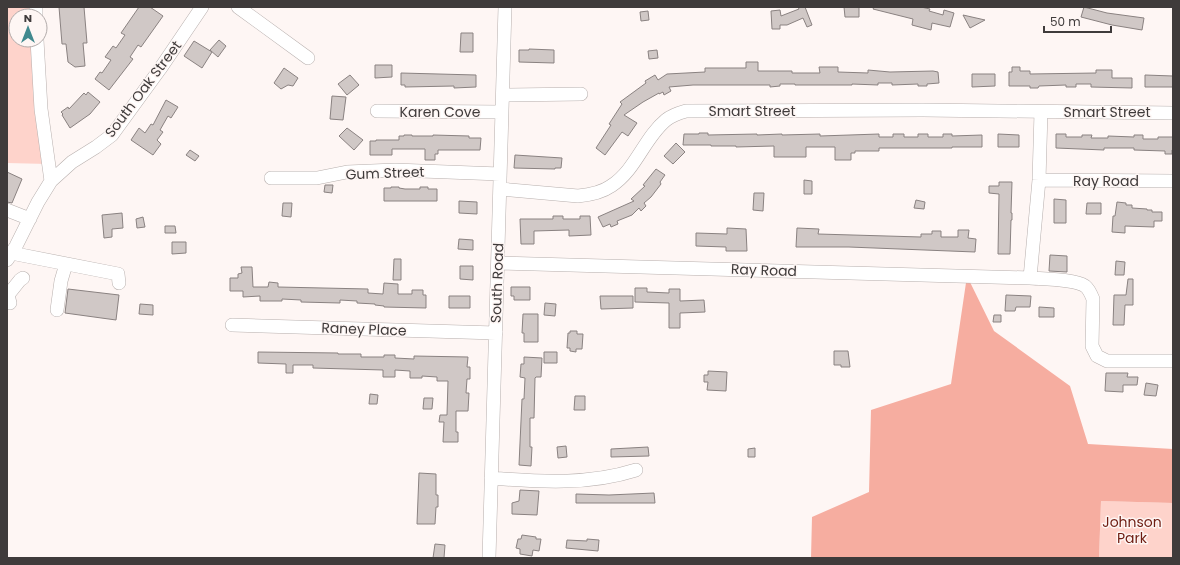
<svg xmlns="http://www.w3.org/2000/svg" width="1180" height="565" viewBox="0 0 1180 565" font-family="Poppins,sans-serif">
	<style>
		.green { fill: #fed3cb }
		.forest { fill: #f6ada0 }
		.building { fill: #d0c8c6; stroke: #8a8281 }
		.lines { fill: none; stroke-linecap: round; stroke-linejoin: round }
		.minor-casing { stroke: #b7afad; stroke-width: 14 }
		.minor { stroke: #fff; stroke-width: 13 }
		.labels { text-anchor: middle; dominant-baseline: central; stroke-width: 3; stroke-linejoin: round; paint-order: stroke }
		.street-label { font-size: 14px; fill: #3f3b3b; stroke: #fef6f4 }
		.park-label { font-size: 14px; fill: #6f1d12; stroke: #fef6f4 }
	</style>
	<rect width="100%" height="100%" fill="#fef6f4"/>
	<!-- green -->
	<path class="green" d="M7 7H36V16H16V40H37L48 164 7 163Z
		M1101 501 1173 503V558H1099Z"/>
	<!-- forest -->
	<path class="forest" d="M967 276 994 331 1070 386 1088 444 1173 449V503L1101 501 1099 558H811L812 517 869 492 871 410 951 384Z"/>
	<!-- building -->
	<path class="building" d="M59 7H84L87 43H83L85 66 75 67 68 62 66 44H62Z
		M139 7H150L163 16 141 47 138 45 130 57 133 59 109 90 95 79 100 72 102 73 111 60 105 57 113 46 116 48 125 35 121 33Z
		M798 7H805L812 25 807 27 803 18 787 25H780V29H772L771 11 780 10 781 16 799 9Z
		M844 7H859V17H845Z
		M874 7H921L930 9 929 11 943 15 944 10 954 13 950 27 932 23 931 30 912 25 913 19 873 9Z
		M1084 7 1107 13 1144 18 1142 30 1112 25 1081 17Z
		M648 11 649 20 641 21 640 12Z
		M963 15 985 20 970 28Z
		M461 33H473V52H460Z
		M219 40 226 46 218 57 210 50Z
		M194 41 212 52 202 68 184 56Z
		M529 49 554 50V63L519 62V50H529Z
		M657 50 658 58 649 59 648 51Z
		M746 62H758V71H792V73H820L819 67H838V72L868 73V70L890 72 933 71 938 72 939 83 927 84V86H918V84L892 85V83H878V85L852 84V85H795V84H780V86L770 87V85H693L669 87 671 91 664 95 663 92 659 94V93L643 102 624 115 637 123 628 136 622 132 605 155 596 148 611 125 609 124 622 104 620 102 646 83 645 81 655 75 658 80 667 74 705 72V68H746Z
		M375 65H392V77L375 78Z
		M1012 67H1020V71H1030V74L1096 73V70H1112V78H1132V88L1091 87V84H1076V87H1066V85L1039 86 1038 88H1030V86H1009V72H1012Z
		M284 68 298 78 293 86 288 85 281 89 274 83Z
		M401 73 476 75V87L454 88V86L405 87V85H401Z
		M972 74H995V86L972 87Z
		M350 75 359 85 347 95 338 84Z
		M1145 75 1173 76V87H1145Z
		M88 92 100 102 90 114 70 128 62 115 63 114 61 112 68 107 69 109 84 93 86 95Z
		M332 96 346 97 343 120 330 119Z
		M166 100 178 107 171 118 168 116 160 130 163 132 157 140 161 144 153 155 131 140 139 128 145 133 151 124 153 125Z
		M347 128 363 140 354 150 339 136Z
		M699 133H708V135L757 134V135L782 134V135L820 134V136L879 134V137H893V134H904V137H918V134H928V137H943V134H952V136L982 135V147H952V148H879V151H855V153H851V160H835V147H806V157H774V146L736 147V146H711V145H683L684 134H699Z
		M998 134 1019 135V147H998Z
		M1056 134H1066V137H1082V135H1092L1091 138H1108V136L1134 137V135H1143V139H1158V137H1173V150H1172V154H1165V151L1134 150V148H1104V150L1056 148Z
		M404 135H412V136H433V135L469 136V138H481L480 150H438V154H435V160H425V149H392V155H370V141H376V140H399V136H404Z
		M676 143 685 152 673 164 664 156Z
		M190 150 199 156 195 161 186 155Z
		M515 155 562 158 561 168H555V169L514 168Z
		M656 169 665 175 660 182 661 184 651 197 644 203 646 206 641 211 639 208 632 215 617 221 618 224 611 227 610 224 603 227 598 217 634 201 631 199 645 186 643 185Z
		M7 172 22 179 12 203 7 202Z
		M804 180 812 181V194H804Z
		M999 182H1012L1011 213H1012V220H1011L1010 254H998L999 194 989 193V186H999Z
		M325 185H333L332 193 324 192Z
		M391 187H399V188L405 189H420V187H428V189H437V201H384V188H391Z
		M754 193H764L763 211 753 210Z
		M1054 199 1066 200V223H1054Z
		M916 200 925 202 924 209 914 208Z
		M459 201 477 202V214L459 213Z
		M1117 202 1126 203V205H1132V208L1147 209V210H1152V212H1162V221H1154V227L1125 226V233L1112 232 1113 216H1115Z
		M283 203H292L291 217 282 216Z
		M1087 203H1101V214H1086Z
		M122 213 123 228 112 229V237L104 238 102 215Z
		M553 216H563V219H580V216H590L591 235 569 236V230L534 231V244H521L520 219H553Z
		M143 217 145 227 137 228 136 219Z
		M165 226H175L176 233H165Z
		M727 228 746 229 747 251H726V247L696 246V233L727 234Z
		M797 228 819 229 818 234 921 237V234H932V231H941V237H958V230H969L968 238 976 239 975 252 849 247H796Z
		M459 239 473 240V250L458 249Z
		M172 242H186V253L172 254Z
		M1050 255 1067 256V272L1049 271Z
		M394 259H401V280H393Z
		M1116 261 1125 262 1124 275H1115Z
		M460 266H473V280L460 279Z
		M241 267H252L253 287H268L269 282 278 283V287L368 289V293L383 294 384 283 398 284V294H412V290H423V295H426V308L384 307V306L375 305V304L357 303V301L340 300V303L301 302V300L282 299V301H260V296L243 297V291H230V278H238V274L242 273Z
		M1128 279H1133V305H1125L1124 325H1113L1114 295H1126Z
		M511 287H530V300H514V296H511Z
		M635 288H647V292L669 293V289H680V301L704 300 705 312 680 313V328H669V303L635 302Z
		M68 289 119 295 116 320 65 313Z
		M1006 295 1031 296 1030 307H1016L1015 311H1005Z
		M449 296H470V308H449Z
		M600 296H633V308L601 309Z
		M545 303 556 304 555 316 544 315Z
		M140 304 153 305V315L139 314Z
		M1039 307 1054 308V317H1039Z
		M523 314H538V342H524V333H522Z
		M994 315H1001V322H993Z
		M570 331H577V334H583L582 349H576V352L570 351V348H567L568 333H570Z
		M834 351H848L850 367H841V365H834Z
		M258 352 338 353V354H361V357H384V355H395V358L414 359V356L468 357 467 367H470V379H467L466 393H469L468 411H456V432H458V442H443L444 422H439L440 415H447L448 381H437V377L422 376V378H410V371L395 370V377H383V370L313 368V365H293V373H286V364L258 363Z
		M544 352H557V363H544Z
		M524 357 542 358 541 377H536L535 378 534 418H530V447H532L531 466 519 465 522 399H524L525 378 520 377 521 364H524Z
		M708 371 727 372 726 391 707 390 708 382H704V375H708Z
		M1106 373H1128L1127 377H1138L1137 385H1123V392L1105 391Z
		M1146 383 1158 385 1156 396 1144 395Z
		M370 394 378 395 377 404H369Z
		M575 396H585V410H574Z
		M424 398H433L432 409H423Z
		M566 446 567 457 558 458 557 447Z
		M648 447 649 456 611 457V449Z
		M755 448V457H748V449Z
		M419 473 436 474V495H438V507H436L435 524H417Z
		M520 490 539 491 537 515 512 514V503L519 501Z
		M654 493 655 503H576V494L609 495Z
		M522 535 536 537V539H541L539 551 533 550 532 556 520 554V549L516 548 518 539H521Z
		M587 539 599 540 598 551 566 548 567 540 587 541Z
		M435 544 445 545 444 558H433Z"/>
	<g class="lines">
		<defs>
			<path id="minor" d="M238 7 308 58
				M36 16V7
				M37 40 41 109 51 181
				M503 95 581 94
				M377 111 502 112
				M271 178H317L347 172 395 170 500 174
				M1039 180 1173 181
				M500 189 578 196C589 195 601 193 611 186 636 170 644 138 666 120 672 115 679 113 686 111L923 110 1173 113
				M7 210 30 219
				M11 253 118 274 119 283
				M7 260 16 246 38 202 51 181 72 162 96 147 112 135 160 69 202 7
				M498 263 1030 278C1043 279 1075 279 1085 286 1089 289 1091 294 1093 299L1092 346 1097 356 1107 361H1173
				M1030 278 1039 180 1041 112
				M10 303 8 295 20 280 23 278
				M57 310 61 281 66 264
				M232 325 496 333
				M491 478C540 482 589 485 636 470
				M489 558 505 7"/>
		</defs>
		<!-- minor casing -->
		<use href="#minor" class="minor-casing"/>
		<!-- minor -->
		<use href="#minor" class="minor"/>
	</g>
	<g class="labels">
		<!-- street labels -->
		<g class="street-label">
			<text transform="translate(143 89) rotate(-53)">South Oak Street</text>
			<text x="752" y="111">Smart Street</text>
			<text x="440" y="112">Karen Cove</text>
			<text x="1107" y="112">Smart Street</text>
			<text transform="translate(385 173) rotate(-2)">Gum Street</text>
			<text x="1106" y="181">Ray Road</text>
			<text transform="translate(764 270) rotate(2)">Ray Road</text>
			<text transform="translate(497 283) rotate(-88)">South Road</text>
			<text transform="translate(364 329) rotate(2)">Raney Place</text>
		</g>
		<!-- park labels -->
		<g class="park-label">
			<text x="1132" y="522">Johnson<tspan x="1132" dy="16">Park</tspan></text>
		</g>
	</g>
	<!-- border -->
	<rect width="1180" height="565" fill="none" stroke="#3f3b3b" stroke-width="16"/>
	<!-- north arrow -->
	<g transform="translate(28 28)"><circle r="19" fill="#fef6f4" stroke="#b2abaa"/>
	<path d="M0-3L7 15L0 10L-7 15Z" fill="#41898e"/>
	<text y="-6" font-size="11" font-weight="bold" text-anchor="middle" fill="#3f3b3b">N</text>
	</g>
	<!-- scale -->
	<path d="M1044 26v6h67v-6" fill="none" stroke="#3f3b3b" stroke-width="2"/>
	<text x="1050" y="26" font-size="12" fill="#3f3b3b" stroke="#fef6f4" stroke-width="3" paint-order="stroke">50 m</text>
</svg>
